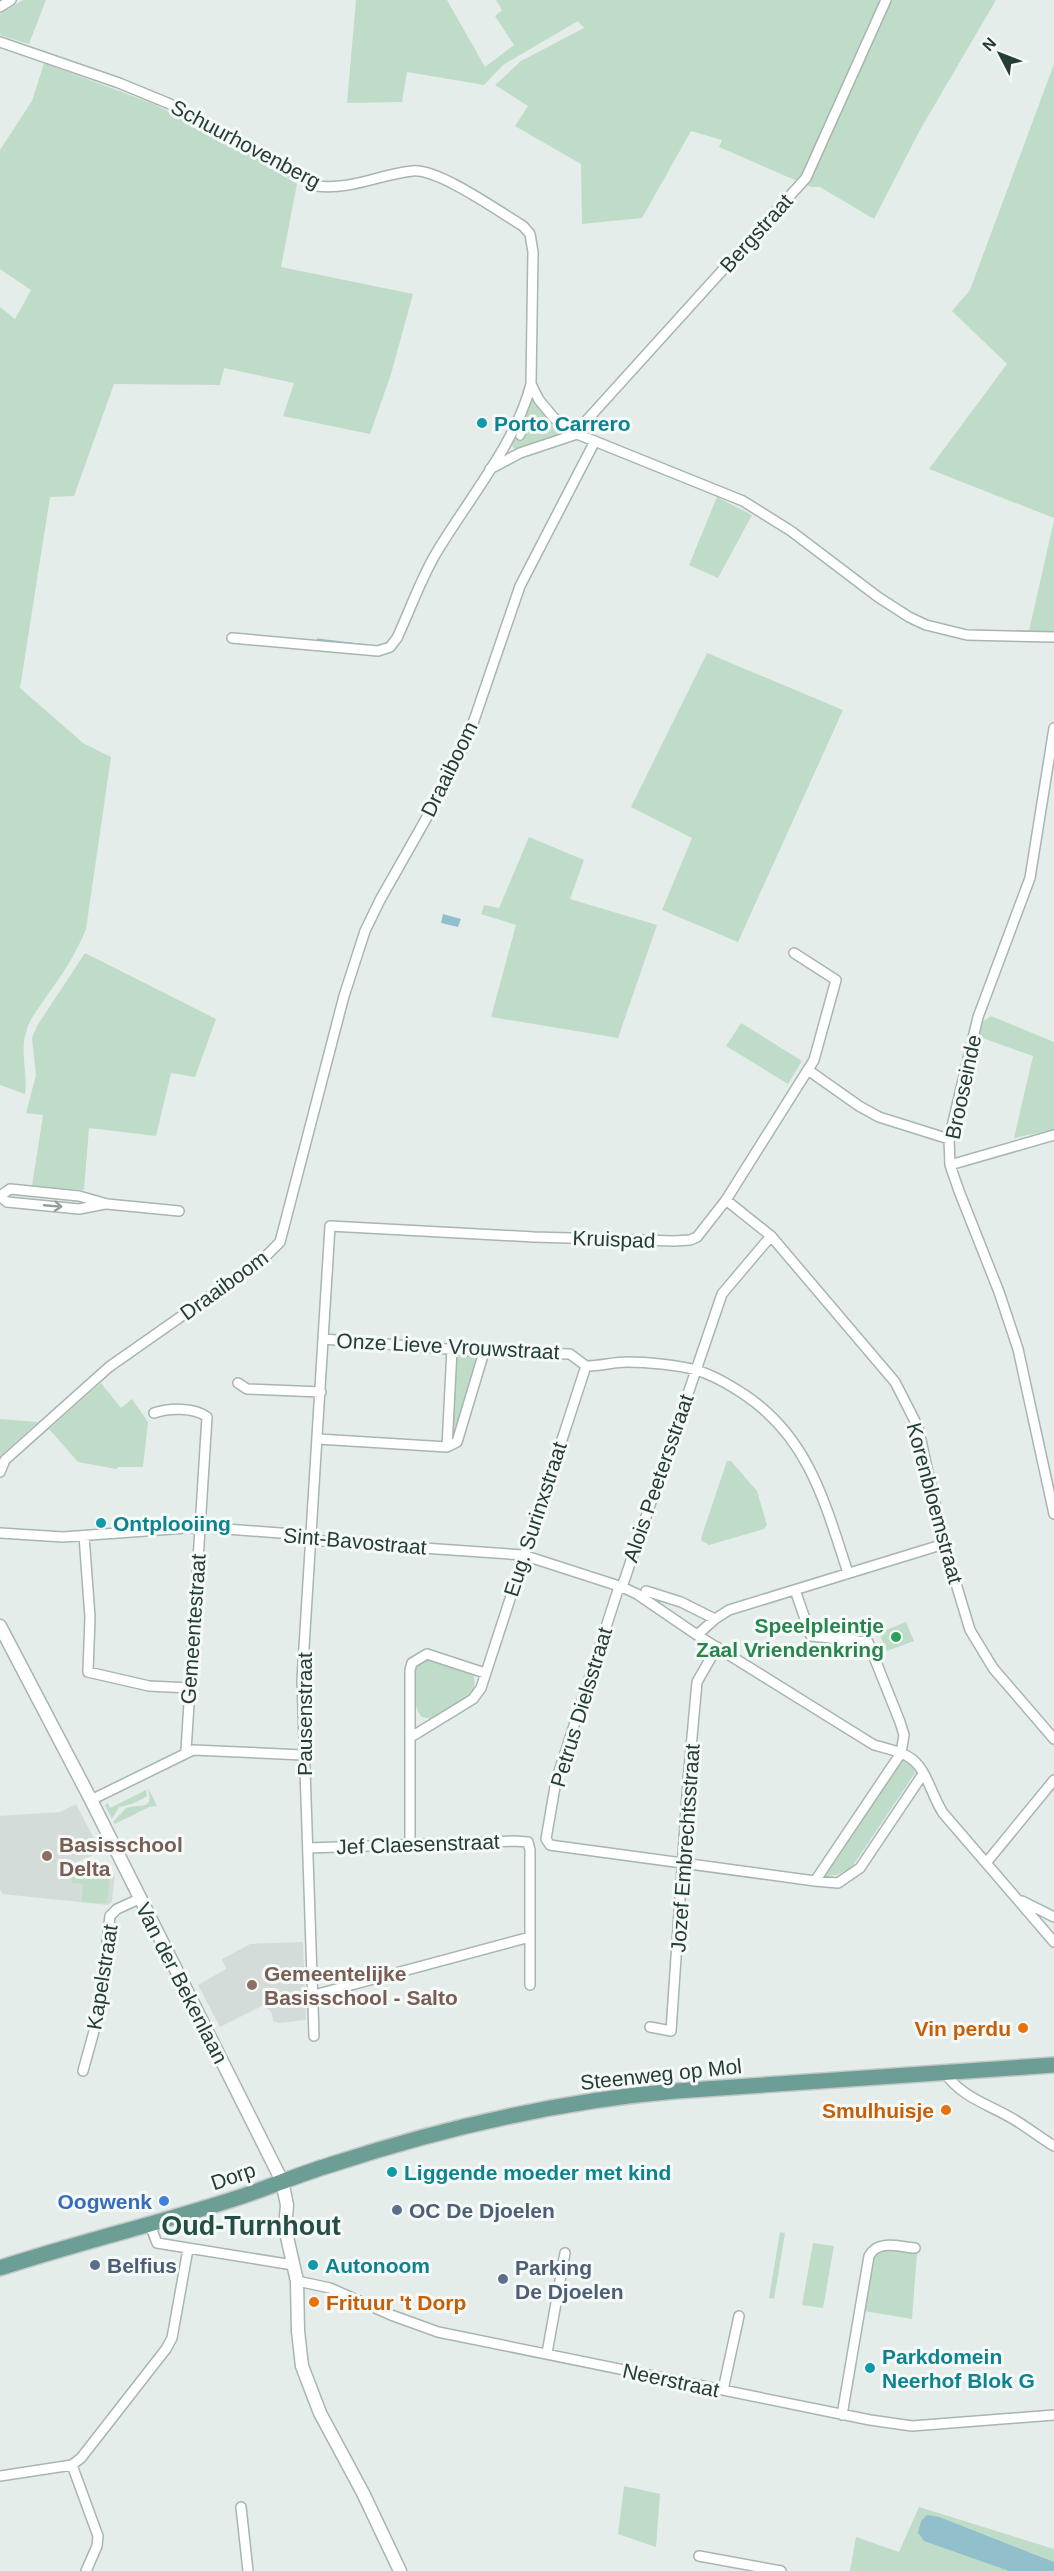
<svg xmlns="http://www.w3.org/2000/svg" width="1054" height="2571" viewBox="0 0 1054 2571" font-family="Arial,sans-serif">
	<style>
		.built { fill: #d3dcd9 }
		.green { fill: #bfdcc9; fill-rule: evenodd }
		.water { fill: #92bfcc }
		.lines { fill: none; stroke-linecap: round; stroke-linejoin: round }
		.stream { stroke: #92bfcc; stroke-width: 3 }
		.pedestrian-casing { stroke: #a8b5b1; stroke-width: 10 }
		.minor-casing { stroke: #a8b5b1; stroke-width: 12 }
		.tertiary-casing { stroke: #a8b5b1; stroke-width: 15 }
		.primary-casing { stroke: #c2c9c7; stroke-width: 18 }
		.pedestrian { stroke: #fff; stroke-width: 7 }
		.minor { stroke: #fff; stroke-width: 9 }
		.tertiary { stroke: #fff; stroke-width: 12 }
		.primary { stroke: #6d9e95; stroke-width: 15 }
		.oneway { stroke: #929e9c }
		.culture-dot { fill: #0f9aa8; stroke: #f5f9f7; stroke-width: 2 }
		.leisure-dot { fill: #2e9e5b; stroke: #f5f9f7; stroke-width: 2 }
		.education-dot { fill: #8d6e63; stroke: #f5f9f7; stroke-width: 2 }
		.food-dot { fill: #e8710a; stroke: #f5f9f7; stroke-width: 2 }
		.shop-dot { fill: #3f7fe0; stroke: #f5f9f7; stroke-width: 2 }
		.service-dot { fill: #5c6f8a; stroke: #f5f9f7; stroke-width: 2 }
		.labels { text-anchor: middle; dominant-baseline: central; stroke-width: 6; stroke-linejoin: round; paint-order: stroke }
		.street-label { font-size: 21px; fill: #253d38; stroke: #f5f9f7 }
		.culture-label { font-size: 21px; font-weight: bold; fill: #0d838f; stroke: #f5f9f7; text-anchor: start }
		.leisure-label { font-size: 21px; font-weight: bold; fill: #27864d; stroke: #f5f9f7; text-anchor: end }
		.education-label { font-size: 21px; font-weight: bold; fill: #785e54; stroke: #f5f9f7; text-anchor: start }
		.food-label { font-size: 21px; font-weight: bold; fill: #c56008; stroke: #f5f9f7; text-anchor: end }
		.shop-label { font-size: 21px; font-weight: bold; fill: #366cbe; stroke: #f5f9f7; text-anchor: end }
		.service-label { font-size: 21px; font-weight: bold; fill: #4e5e75; stroke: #f5f9f7; text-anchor: start }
		.district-label { font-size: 27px; font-weight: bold; fill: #234d46; stroke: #f5f9f7 }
	</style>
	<rect width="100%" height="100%" fill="#e5edea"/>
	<!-- built -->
	<path class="built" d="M76 1804 101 1852 69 1865 68 1873 115 1874 112 1902 108 1905 3 1894 0 1890V1816L60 1812Z
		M303 1942 306 2020 279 2023 273 2021 272 2013 264 2005 220 2027 198 1985 226 1969 222 1959 250 1944Z"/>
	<!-- green -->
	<path class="green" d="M23 0H46L29 44 0 35V14Z
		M356 0H447L485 67 514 45 495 16 502 10 496 0H996L920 130 874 219 820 187H811L719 147 722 140 691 131 642 218 582 224 581 164 515 126 528 106 495 85 521 61 584 28 578 21 503 65 484 85 407 72 402 102 347 103ZM870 22 880 23 860 67 853 59Z
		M44 63 154 104 228 142 297 184 281 267 413 294 391 374 370 434 283 416 294 383 224 368 220 385 114 384 74 496 50 497 20 688 83 743 111 757 86 929C76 954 62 975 46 997 40 1007 30 1018 27 1029 19 1051 28 1072 25 1094L0 1085V307L15 319 31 290 0 269V150L32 101Z
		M1054 64V518L929 469 1007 364 952 311 970 290Z
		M531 392 543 413 558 428 557 436 515 449 510 444Z
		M717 497 752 515 718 578 689 565Z
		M1054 520V632L1029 631Z
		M707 653 843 710 738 942 662 910 692 838 631 807Z
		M529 837 584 860 570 899 657 925 618 1038 491 1017 516 925 481 914 484 905 499 908Z
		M85 953 216 1019 195 1077 171 1073 156 1136 89 1128 84 1190 32 1186 43 1115 26 1113 36 1075 32 1038 37 1026Z
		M991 1016 1054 1042V1130L1014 1138 1033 1056 977 1036 981 1023Z
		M741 1023 802 1061 788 1084 726 1046Z
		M463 1355 474 1357 478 1362 454 1436 452 1438 455 1362 459 1356Z
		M101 1383 121 1408 132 1399 148 1422 143 1467H118L116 1469 78 1462 49 1429Z
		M0 1419 38 1422 0 1456Z
		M727 1461H731L757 1491 767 1525 764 1529 709 1545 702 1541 701 1538Z
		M906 1622 914 1641 887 1651 879 1633Z
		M427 1659H434L471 1672C487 1696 447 1710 431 1719L422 1717C413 1709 409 1674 418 1664 420 1662 424 1661 427 1659Z
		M903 1758 913 1767 915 1773 852 1867 837 1875 823 1876Z
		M148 1788 157 1806 149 1807 115 1824 113 1822 126 1808C142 1803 154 1811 148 1788Z
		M146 1790 147 1796C138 1802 130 1805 119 1807L112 1819 105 1805 108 1803 110 1808Z
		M72 1874 110 1877 107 1903 82 1902 83 1884 72 1883Z
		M780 2232 785 2233 774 2299 769 2298Z
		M813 2243 834 2246 823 2308 802 2305Z
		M886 2249 917 2253 912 2319 864 2311 873 2256 875 2253Z
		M624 2486 660 2494 656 2547 618 2534Z
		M919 2507 1054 2549V2571H850L856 2537 899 2552Z"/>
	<!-- water -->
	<path class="water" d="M443 914 461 919 458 927 441 923Z
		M927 2515 939 2517 1054 2562V2571H1009L924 2541 918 2533 921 2521Z"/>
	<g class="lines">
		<!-- stream -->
		<path class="stream" d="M318 640 367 646"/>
		<defs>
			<path id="pedestrian" d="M519 417 527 424 520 436"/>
			<path id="minor" d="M0 7 11 0
				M0 42 119 83 170 104 316 186C353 190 377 175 412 171 438 168 498 211 523 226L530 234 533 252 531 384 539 400 554 418 577 434 743 501 791 531 878 597 909 617 926 625 967 635 1054 637
				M490 469 520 453 577 434 586 421 806 178 886 0
				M232 638 378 651 390 647 397 638C410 610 420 581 435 555 466 502 516 444 531 384
				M1054 728 1030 878 978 1017 949 1139 950 1165 959 1191 999 1292 1018 1349 1054 1514
				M808 1070 859 1106 879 1117 949 1139
				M950 1165 1054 1135
				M0 1196 10 1189 79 1196 107 1204 179 1211
				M0 1196 7 1202 79 1209 105 1204
				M726 1200 771 1236 895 1382 918 1427 944 1544 970 1630 993 1668 1054 1739
				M771 1236 722 1294 622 1587 618 1590 556 1781 546 1839 550 1845 557 1846 815 1881
				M324 1339 484 1352 570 1354 586 1366C600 1366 614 1362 627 1362 646 1362 678 1365 696 1370 713 1375 730 1385 745 1395 809 1438 825 1503 848 1573
				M238 1383 247 1389 321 1392
				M154 1413C169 1408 194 1407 207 1417L186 1751
				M318 1439 447 1447 457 1442 484 1352
				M447 1447 452 1349
				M0 1472 5 1460 109 1367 263 1259 280 1242 344 996 365 931 380 900 444 787 470 732 520 586 595 441
				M0 1533 63 1537 200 1527 293 1534 322 1541 523 1555 622 1587 637 1594 697 1635 874 1745C889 1749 909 1753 918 1765 929 1778 933 1798 943 1813L1054 1942
				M84 1536 90 1617 88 1672 149 1686 190 1688
				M795 1590 811 1636 868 1642 900 1722 904 1735 901 1753 815 1881 838 1883 860 1868 923 1774
				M646 1591 681 1602 715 1619
				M697 1635 715 1619 729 1610 944 1544
				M411 1737 473 1699 481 1688 586 1366
				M91 1800 193 1750 303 1755
				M410 1844V1670L412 1663 427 1654 485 1673
				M308 1848 514 1841 528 1842 530 1850V1985
				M986 1863 1054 1780
				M1022 1901 1054 1917
				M314 1995 530 1937
				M650 2027 671 2031 688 1781 697 1682 717 1647
				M314 2036 302 1680 330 1226 534 1237 674 1241 690 1240 697 1237 726 1200 814 1060 836 980 794 953
				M83 2071 99 2013 110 1916 117 1909 139 1899
				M945 2073C961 2097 990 2105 1015 2120 1028 2128 1041 2138 1054 2146
				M152 2230 157 2243 293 2265
				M297 2281 330 2288 391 2315 438 2332 870 2420 912 2426 1054 2415
				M547 2353 565 2253
				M723 2390 739 2316
				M842 2415 869 2256C878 2239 899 2247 915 2248
				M72 2465 98 2536 97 2546 86 2571
				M0 2476 72 2465 81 2458 166 2349 172 2338 188 2249
				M241 2507 248 2571
				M699 2556 781 2571"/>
			<path id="tertiary" d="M0 1626 91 1800 282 2181 287 2205 285 2228 297 2281 298 2331 302 2366 320 2413 363 2493 400 2571"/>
			<path id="primary" d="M0 2268C79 2242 161 2223 240 2197 270 2187 300 2174 330 2165 443 2128 558 2101 676 2091L1054 2065"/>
		</defs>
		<!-- pedestrian casing -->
		<use href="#pedestrian" class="pedestrian-casing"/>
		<!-- minor casing -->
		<use href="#minor" class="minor-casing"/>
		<!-- tertiary casing -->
		<use href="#tertiary" class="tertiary-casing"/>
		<!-- primary casing -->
		<use href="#primary" class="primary-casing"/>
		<!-- pedestrian -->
		<use href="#pedestrian" class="pedestrian"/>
		<!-- minor -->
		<use href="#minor" class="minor"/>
		<!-- tertiary -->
		<use href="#tertiary" class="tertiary"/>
		<!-- primary -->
		<use href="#primary" class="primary"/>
	</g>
	<!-- one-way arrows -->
	<defs><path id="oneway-shaft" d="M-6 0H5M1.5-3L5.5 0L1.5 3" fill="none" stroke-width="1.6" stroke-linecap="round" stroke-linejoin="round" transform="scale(1.5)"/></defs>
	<use class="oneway" href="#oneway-shaft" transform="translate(53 1206) rotate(5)"/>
	<!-- markers -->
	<g class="culture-dot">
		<circle cx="482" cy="423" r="6"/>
		<circle cx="101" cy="1523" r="6"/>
		<circle cx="392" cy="2172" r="6"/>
		<circle cx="313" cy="2265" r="6"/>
		<circle cx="870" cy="2368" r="6"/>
	</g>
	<circle class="leisure-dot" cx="896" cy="1637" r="6"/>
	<g class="education-dot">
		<circle cx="47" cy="1856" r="6"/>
		<circle cx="252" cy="1985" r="6"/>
	</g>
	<g class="food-dot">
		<circle cx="1023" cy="2028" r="6"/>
		<circle cx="946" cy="2110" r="6"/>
		<circle cx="314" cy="2302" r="6"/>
	</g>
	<circle class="shop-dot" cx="164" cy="2201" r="6"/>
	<g class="service-dot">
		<circle cx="397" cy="2210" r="6"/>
		<circle cx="95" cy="2265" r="6"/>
		<circle cx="503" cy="2279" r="6"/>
	</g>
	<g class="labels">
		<!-- street labels -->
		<g class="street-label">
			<text transform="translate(246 144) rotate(28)">Schuurhovenberg</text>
			<text transform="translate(756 233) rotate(-48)">Bergstraat</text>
			<text transform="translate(449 769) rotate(-64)">Draaiboom</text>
			<text transform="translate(963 1087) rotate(-78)">Brooseinde</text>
			<text transform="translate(614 1239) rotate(2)">Kruispad</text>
			<text transform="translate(224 1285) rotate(-36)">Draaiboom</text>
			<text transform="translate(448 1346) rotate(3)">Onze Lieve Vrouwstraat</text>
			<text transform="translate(658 1478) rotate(-71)">Alois Peetersstraat</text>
			<text transform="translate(935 1503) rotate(75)">Korenbloemstraat</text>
			<text transform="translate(535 1519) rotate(-72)">Eug. Surinxstraat</text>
			<text transform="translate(355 1541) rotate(5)">Sint-Bavostraat</text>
			<text transform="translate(193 1629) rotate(-86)">Gemeentestraat</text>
			<text transform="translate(581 1707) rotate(-73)">Petrus Dielsstraat</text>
			<text transform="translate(304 1714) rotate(-90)">Pausenstraat</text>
			<text transform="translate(418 1844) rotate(-2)">Jef Claesenstraat</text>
			<text transform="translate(685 1848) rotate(-86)">Jozef Embrechtsstraat</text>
			<text transform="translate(102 1977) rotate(-81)">Kapelstraat</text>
			<text transform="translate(182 1983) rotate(63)">Van der Bekenlaan</text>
			<text transform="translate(661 2074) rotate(-6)">Steenweg op Mol</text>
			<text transform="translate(233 2176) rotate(-19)">Dorp</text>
			<text transform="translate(671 2380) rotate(12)">Neerstraat</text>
		</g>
		<!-- culture labels -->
		<g class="culture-label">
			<text x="494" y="423">Porto Carrero</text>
			<text x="113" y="1523">Ontplooiing</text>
			<text x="404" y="2172">Liggende moeder met kind</text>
			<text x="325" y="2265">Autonoom</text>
			<text x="882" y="2356">Parkdomein<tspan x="882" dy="24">Neerhof Blok G</tspan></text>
		</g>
		<!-- leisure labels -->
		<g class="leisure-label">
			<text x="884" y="1625">Speelpleintje<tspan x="884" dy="24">Zaal Vriendenkring</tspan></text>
		</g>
		<!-- education labels -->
		<g class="education-label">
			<text x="59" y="1844">Basisschool<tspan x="59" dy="24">Delta</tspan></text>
			<text x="264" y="1973">Gemeentelijke<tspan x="264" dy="24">Basisschool - Salto</tspan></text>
		</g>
		<!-- food labels -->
		<g class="food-label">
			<text x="1011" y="2028">Vin perdu</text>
			<text x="934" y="2110">Smulhuisje</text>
			<text x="326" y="2302" text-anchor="start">Frituur 't Dorp</text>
		</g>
		<!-- shop labels -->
		<g class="shop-label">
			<text x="152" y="2201">Oogwenk</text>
		</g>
		<!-- service labels -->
		<g class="service-label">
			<text x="409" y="2210">OC De Djoelen</text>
			<text x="107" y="2265">Belfius</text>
			<text x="515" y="2267">Parking<tspan x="515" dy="24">De Djoelen</tspan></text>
		</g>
		<!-- district labels -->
		<g class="district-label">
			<text x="251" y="2226">Oud-Turnhout</text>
		</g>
	</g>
	<!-- north arrow -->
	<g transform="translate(1000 54) rotate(312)" stroke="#f5f9f7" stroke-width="4.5" paint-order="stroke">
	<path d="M0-4.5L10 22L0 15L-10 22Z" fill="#253d38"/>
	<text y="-9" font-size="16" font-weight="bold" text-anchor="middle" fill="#253d38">N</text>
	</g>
</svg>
